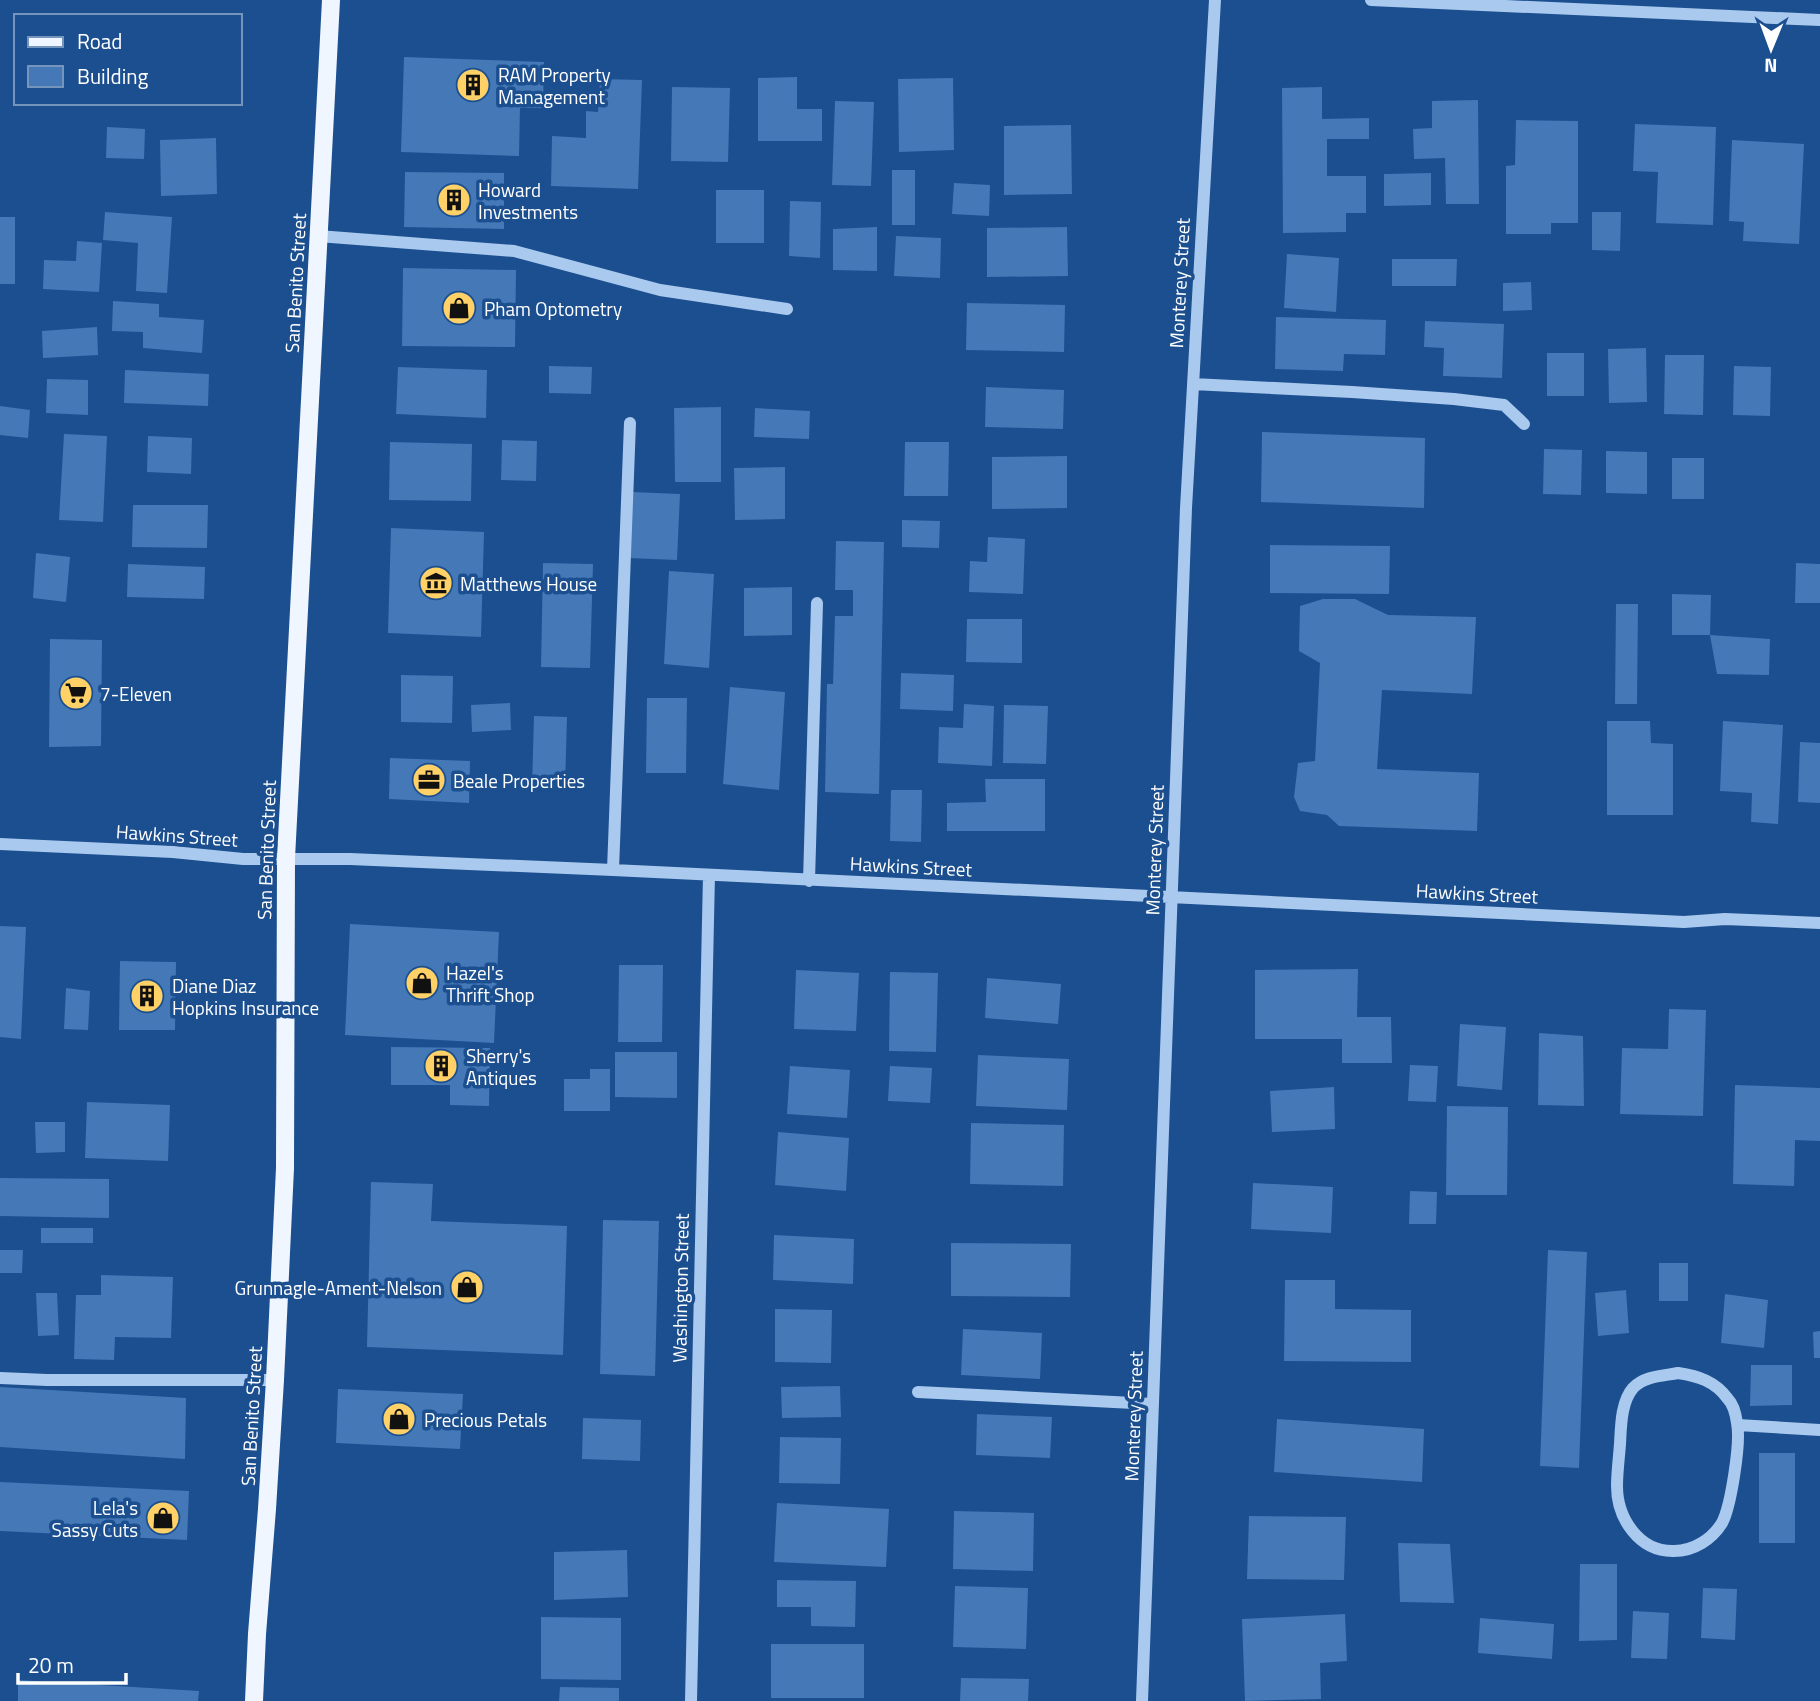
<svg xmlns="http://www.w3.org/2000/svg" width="1820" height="1701" viewBox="0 0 1820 1701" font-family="'Titillium Web',sans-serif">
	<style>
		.building { fill: #4478b7 }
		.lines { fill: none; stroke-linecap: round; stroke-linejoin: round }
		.minor { stroke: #a9c9ee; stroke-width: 12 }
		.major { stroke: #f0f6ff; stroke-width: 18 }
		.labels { text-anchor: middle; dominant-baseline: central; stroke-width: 7; stroke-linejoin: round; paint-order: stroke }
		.poi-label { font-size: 19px; fill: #fff; stroke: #1b4f8f; text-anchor: start }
		.street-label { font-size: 19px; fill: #fff; stroke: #1b4f8f }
	</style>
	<rect width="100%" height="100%" fill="#1b4f8f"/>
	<!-- building -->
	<path class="building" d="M404 57 544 62 543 108H520L519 156 401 152Z
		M797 77V109H822V141H758V78Z
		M953 78 954 150 899 152 898 79Z
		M600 79 642 80 638 189 551 186 552 136 586 138V111L598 112Z
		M672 87 730 88 728 162 671 161Z
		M1322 87V119L1369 118V139H1327V176H1366V213H1346V232L1283 233 1282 88Z
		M1478 100 1479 204H1446L1445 158 1414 159 1413 129 1432 128V101Z
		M835 101 874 102 871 186 832 185Z
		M1516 120 1578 121V223H1551V234H1506V166L1515 165Z
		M1635 124 1716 127 1713 225 1656 223 1658 172 1633 171Z
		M1071 125 1072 194 1004 195V126Z
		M107 127 145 129 144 159 106 158Z
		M216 138 217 194 161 196 160 140Z
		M1732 140 1804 144 1799 244 1743 241 1744 222 1729 221Z
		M892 170H915V225H892Z
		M405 172 504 173V229L404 227Z
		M1431 173V205L1384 206V174Z
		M954 183 990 185 989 216 952 214Z
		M716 190H764V243H716Z
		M790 201 821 202 820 258 789 256Z
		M105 212 172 217 167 293 136 291 138 243 103 240Z
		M1592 212H1621L1620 251 1592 250Z
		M0 217H15V284H0Z
		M877 227V271L833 270V229Z
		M1067 227 1068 276 987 277V228Z
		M896 236 941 238 940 278 894 276Z
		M77 241 102 243 99 292 43 289 44 260 76 261Z
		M1287 254 1339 258 1336 312 1284 308Z
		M1392 259H1457L1456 286H1392Z
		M403 268 516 270 515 347 402 346Z
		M1531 282 1532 310 1503 311V283Z
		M113 301 159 304V317L204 320 202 353 143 348V332L112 331Z
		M967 303 1065 305 1064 352 966 350Z
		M1276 317 1386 320 1385 355 1344 354 1343 371 1275 369Z
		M1425 321 1504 324 1502 378 1443 376 1444 348 1424 347Z
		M97 327 98 355 43 358 42 331Z
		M1646 348 1647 402 1609 403 1608 349Z
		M1547 353H1584V396H1547Z
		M1665 355H1704L1703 415 1664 414Z
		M549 366 592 367 591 394 549 393Z
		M1734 366 1771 367 1770 416 1733 415Z
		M398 367 487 370 486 418 396 414Z
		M125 370 209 374 208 406 124 403Z
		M47 379 88 380V415L46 413Z
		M986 387 1064 390 1063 429 985 427Z
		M0 406 30 410 28 438 0 435Z
		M721 407V482H675L674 408Z
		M755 408 810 411 809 439 754 437Z
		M1262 432 1425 438 1424 508 1261 502Z
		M64 434 107 436 103 522 59 520Z
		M148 436 192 438 191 474 147 472Z
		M502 440 537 441 536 481 501 480Z
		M390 442 472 444 471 501 389 500Z
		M905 442H949L948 496H904Z
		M1544 449 1582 450 1581 495 1543 494Z
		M1606 451 1647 452V494L1606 493Z
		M1067 456V508L992 509V457Z
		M1672 458H1704V499H1672Z
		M785 467V519L735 520 734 468Z
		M631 492 680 494 677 560 629 558Z
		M133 505H208L207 548 132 547Z
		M902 520 940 521 939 548 902 547Z
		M391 528 484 532 481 637 388 633Z
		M988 537 1025 539 1023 594 969 592 970 561 987 562Z
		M836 541 884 542 879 794 825 792 827 684H833L835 616H853V590H835Z
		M1270 545 1390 546 1389 594 1270 593Z
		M36 553 70 557 66 602 33 598Z
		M543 563 593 564 590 668 541 667Z
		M1796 563 1820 564V603H1795Z
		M128 564 205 567 204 599 127 597Z
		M669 571 714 574 709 668 664 664Z
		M792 587V635L744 636V588Z
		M1672 594 1711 595 1710 635 1770 639 1769 675 1717 674 1710 635H1672Z
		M1323 599H1355L1388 615 1476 617 1472 694 1382 690 1377 769 1479 773 1477 831 1339 826 1327 815 1300 811 1294 797 1298 763 1315 761 1320 663 1299 651 1300 606Z
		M1616 604H1638L1637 704H1615Z
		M967 619H1022V663L966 662Z
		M50 639 102 640 101 746 49 747Z
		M901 673 954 675 953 711 900 709Z
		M401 675 453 676 452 723 401 722Z
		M730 687 785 692 779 790 723 784Z
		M647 698H687L686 773H646Z
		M510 703 511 730 472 732 471 705Z
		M964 704 994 706 992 766 938 763 939 727 963 728Z
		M1004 705 1048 706 1046 764 1003 763Z
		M534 716 567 717 565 787 532 786Z
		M1607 721H1650L1651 743 1673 744V815H1607Z
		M1723 721 1783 725 1778 824 1751 822 1752 793 1720 791Z
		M1800 742 1820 743V803L1798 802Z
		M390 758 470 761 469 803 389 799Z
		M985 779H1045V831H947V803L986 802Z
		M891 790H922L921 842 890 841Z
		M350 924 499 932 494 1043 345 1035Z
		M0 926 26 927 21 1039 0 1037Z
		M120 961 176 962 175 1030H119Z
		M619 965H663L662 1042H618Z
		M1358 969 1357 1017H1391L1392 1063H1342V1039H1255V970Z
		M796 970 859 973 856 1031 794 1029Z
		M890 972 938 973 936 1052 889 1051Z
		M987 978 1061 984 1058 1024 985 1018Z
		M66 988 90 991 88 1030 64 1029Z
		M1669 1009 1706 1010 1703 1116 1620 1114 1622 1048 1668 1049Z
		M1460 1024 1506 1027 1502 1090 1457 1086Z
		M1539 1033 1583 1036 1584 1106 1538 1105Z
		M391 1047 490 1048 489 1106 450 1105V1085H391Z
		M615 1052H677V1098L615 1097Z
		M978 1055 1069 1059 1067 1110 976 1106Z
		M1410 1065 1438 1066 1436 1102 1408 1101Z
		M790 1066 850 1070 847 1118 787 1114Z
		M890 1066 932 1068 930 1103 888 1101Z
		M590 1069H610V1111H564V1079H590Z
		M1735 1085 1820 1088V1141L1795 1140 1794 1186 1733 1184Z
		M1334 1087 1335 1129 1272 1132 1270 1091Z
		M87 1102 170 1105 168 1161 85 1158Z
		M1447 1106 1508 1107 1507 1195H1446Z
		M35 1122H65V1152L36 1153Z
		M971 1123 1064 1125 1063 1186 970 1184Z
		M778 1132 849 1138 846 1191 775 1185Z
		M0 1178 109 1179V1218L0 1216Z
		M371 1182 433 1184 431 1221 567 1226 563 1355 367 1347Z
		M1253 1183 1333 1187 1331 1233 1251 1229Z
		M1410 1191 1437 1192 1436 1224H1409Z
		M603 1220 659 1221 655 1376 600 1374Z
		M41 1228H93V1243H41Z
		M774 1235 854 1239 853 1284 773 1280Z
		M951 1243 1071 1244 1070 1297 951 1296Z
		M0 1250H23L22 1273H0Z
		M1548 1250 1587 1252 1579 1468 1540 1466Z
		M1659 1263H1688V1301H1659Z
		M101 1275 173 1277 171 1338 115 1337 114 1360 74 1359 76 1295H101Z
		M1285 1280H1335V1309L1411 1310V1362L1284 1361Z
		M1626 1290 1629 1333 1598 1336 1595 1293Z
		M36 1293H57L59 1335 38 1336Z
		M1725 1294 1768 1300 1764 1348 1721 1343Z
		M775 1309 832 1310 831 1363 775 1362Z
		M963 1329 1042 1333 1040 1379 961 1375Z
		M1820 1331V1358H1814L1813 1332Z
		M1751 1365H1792V1405L1750 1406Z
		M840 1386 841 1417 782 1418 781 1387Z
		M0 1387 186 1398 185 1459 0 1447Z
		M338 1389 463 1394 460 1449 336 1443Z
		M977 1414 1052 1417 1050 1458 976 1455Z
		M583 1418 641 1420 640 1461 582 1459Z
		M1277 1419 1424 1429 1422 1482 1274 1472Z
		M780 1437 841 1438 840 1484 779 1483Z
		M1759 1453H1795V1543H1759Z
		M0 1482 189 1491 187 1540 0 1531Z
		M777 1503 889 1509 886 1567 774 1562Z
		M954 1511 1034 1513 1033 1571 953 1569Z
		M1249 1516 1346 1517 1344 1580 1247 1579Z
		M1398 1543 1450 1544 1454 1603 1400 1602Z
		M627 1550 628 1597 554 1600V1552Z
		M1580 1564H1617V1640L1579 1641Z
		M777 1580 856 1581 855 1627 811 1626V1607H777Z
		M955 1586 1028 1588 1026 1649 953 1647Z
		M1703 1588 1737 1589 1735 1640 1701 1638Z
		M1633 1611 1669 1613 1667 1659 1631 1658Z
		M1345 1614 1347 1661 1320 1663 1321 1699 1245 1701 1242 1619Z
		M541 1617 621 1618V1680L541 1679Z
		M1480 1618 1554 1624 1552 1659 1478 1653Z
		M771 1644H864V1698H771Z
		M961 1678 1029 1679 1028 1701H960Z
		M18 1680 199 1691 198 1701H18Z
		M560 1687 619 1688V1701H559Z"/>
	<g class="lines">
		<!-- minor -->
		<path class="minor" d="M1371 0 1820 20
			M318 236 514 251 660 290 787 309
			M1193 384 1352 392 1454 399 1504 405 1524 424
			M0 844 173 852 243 859H350L613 870 1684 922 1725 919 1820 923
			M613 870 630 423
			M809 881 817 603
			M1678 1373C1698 1376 1715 1381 1728 1399 1733 1404 1736 1416 1737 1423 1741 1442 1731 1506 1722 1523 1712 1539 1694 1551 1674 1551 1639 1552 1617 1518 1617 1486 1617 1472 1619 1458 1620 1444 1621 1426 1621 1402 1633 1388 1644 1376 1662 1376 1678 1373Z
			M0 1378 47 1380H275
			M918 1392 1153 1404
			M1738 1425 1820 1430
			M691 1701 709 875
			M1142 1701 1186 508 1215 0"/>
		<!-- major -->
		<path class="major" d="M254 1701 257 1634 267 1509 275 1380 285 1168 286 858 331 0"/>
	</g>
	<!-- icons -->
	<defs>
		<symbol id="building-disc" viewBox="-11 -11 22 22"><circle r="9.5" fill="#ffd166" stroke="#1b4f8f"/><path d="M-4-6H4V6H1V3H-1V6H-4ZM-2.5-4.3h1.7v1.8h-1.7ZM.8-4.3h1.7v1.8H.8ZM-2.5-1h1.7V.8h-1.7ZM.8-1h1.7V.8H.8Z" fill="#111"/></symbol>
		<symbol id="shop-disc" viewBox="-11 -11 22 22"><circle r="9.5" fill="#ffd166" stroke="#1b4f8f"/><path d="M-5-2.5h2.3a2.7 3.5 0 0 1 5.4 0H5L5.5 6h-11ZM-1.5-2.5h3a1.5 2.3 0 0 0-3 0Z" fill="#111"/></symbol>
		<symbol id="museum-disc" viewBox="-11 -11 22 22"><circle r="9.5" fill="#ffd166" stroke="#1b4f8f"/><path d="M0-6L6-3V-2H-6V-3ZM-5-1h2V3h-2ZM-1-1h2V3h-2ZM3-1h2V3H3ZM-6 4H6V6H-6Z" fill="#111"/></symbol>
		<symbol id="supermarket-disc" viewBox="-11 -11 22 22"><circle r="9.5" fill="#ffd166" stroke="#1b4f8f"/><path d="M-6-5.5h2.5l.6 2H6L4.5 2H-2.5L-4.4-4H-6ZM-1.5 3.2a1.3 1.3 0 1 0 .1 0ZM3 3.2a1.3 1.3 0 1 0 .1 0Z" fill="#111"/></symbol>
		<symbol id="office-disc" viewBox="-11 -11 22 22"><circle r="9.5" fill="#ffd166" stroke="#1b4f8f"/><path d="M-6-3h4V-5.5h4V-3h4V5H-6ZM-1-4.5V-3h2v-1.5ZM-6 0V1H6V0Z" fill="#111"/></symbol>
	</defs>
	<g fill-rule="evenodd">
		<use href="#building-disc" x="454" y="66" width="38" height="38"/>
		<use href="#building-disc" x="435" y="181" width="38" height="38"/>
		<use href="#shop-disc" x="440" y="289" width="38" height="38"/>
		<use href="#museum-disc" x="417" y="564" width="38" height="38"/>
		<use href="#supermarket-disc" x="57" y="674" width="38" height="38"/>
		<use href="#office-disc" x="410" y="761" width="38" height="38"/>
		<use href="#shop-disc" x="403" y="964" width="38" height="38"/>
		<use href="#building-disc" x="128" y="977" width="38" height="38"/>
		<use href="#building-disc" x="422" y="1047" width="38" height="38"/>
		<use href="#shop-disc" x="448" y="1268" width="38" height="38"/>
		<use href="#shop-disc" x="380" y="1400" width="38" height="38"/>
		<use href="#shop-disc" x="144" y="1499" width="38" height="38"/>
	</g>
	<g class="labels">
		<!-- poi labels -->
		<g class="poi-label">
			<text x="498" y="74">RAM Property<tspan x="498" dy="22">Management</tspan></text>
			<text x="478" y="189">Howard<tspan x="478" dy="22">Investments</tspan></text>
			<text x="484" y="308">Pham Optometry</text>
			<text x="460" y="583">Matthews House</text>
			<text x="100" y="693">7-Eleven</text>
			<text x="453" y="780">Beale Properties</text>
			<text x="446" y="972">Hazel's<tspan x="446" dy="22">Thrift Shop</tspan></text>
			<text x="172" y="985">Diane Diaz<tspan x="172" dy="22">Hopkins Insurance</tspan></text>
			<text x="466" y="1055">Sherry's<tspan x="466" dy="22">Antiques</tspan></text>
			<text x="442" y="1287" text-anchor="end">Grunnagle-Ament-Nelson</text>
			<text x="424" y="1419">Precious Petals</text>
			<text x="138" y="1507" text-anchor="end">Lela's<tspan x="138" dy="22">Sassy Cuts</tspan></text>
		</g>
		<!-- street labels -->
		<g class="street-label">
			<text transform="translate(295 283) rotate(-87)">San Benito Street</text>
			<text transform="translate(1179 283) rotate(-87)">Monterey Street</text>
			<text transform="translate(177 835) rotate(4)">Hawkins Street</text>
			<text transform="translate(266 850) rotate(-88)">San Benito Street</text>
			<text transform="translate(1154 850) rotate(-88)">Monterey Street</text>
			<text transform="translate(911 866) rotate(3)">Hawkins Street</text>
			<text transform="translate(1477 893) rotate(3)">Hawkins Street</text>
			<text transform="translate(680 1288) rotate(-89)">Washington Street</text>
			<text transform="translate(251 1416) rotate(-87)">San Benito Street</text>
			<text transform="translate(1133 1416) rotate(-88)">Monterey Street</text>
		</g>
	</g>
	<!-- legend -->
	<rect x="14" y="14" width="228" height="91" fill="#1b4f8f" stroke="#7695bc" stroke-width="2"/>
	<rect x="28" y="37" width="35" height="10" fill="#f0f6ff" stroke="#7695bc" stroke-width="2"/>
	<text x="77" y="49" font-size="21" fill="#ffffff">Road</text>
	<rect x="28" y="66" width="35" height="21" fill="#4478b7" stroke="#7695bc" stroke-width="2"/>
	<text x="77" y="84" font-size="21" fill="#ffffff">Building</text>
	<!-- north arrow -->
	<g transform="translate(1771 49) rotate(181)" stroke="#1b4f8f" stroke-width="5" paint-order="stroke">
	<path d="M0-5L12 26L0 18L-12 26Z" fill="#ffffff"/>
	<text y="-10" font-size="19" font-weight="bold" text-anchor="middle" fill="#ffffff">N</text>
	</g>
	<!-- scale -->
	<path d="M18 1673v10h108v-10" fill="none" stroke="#ffffff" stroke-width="3.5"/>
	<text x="28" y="1673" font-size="21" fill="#ffffff" stroke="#1b4f8f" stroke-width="5" paint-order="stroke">20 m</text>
</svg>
